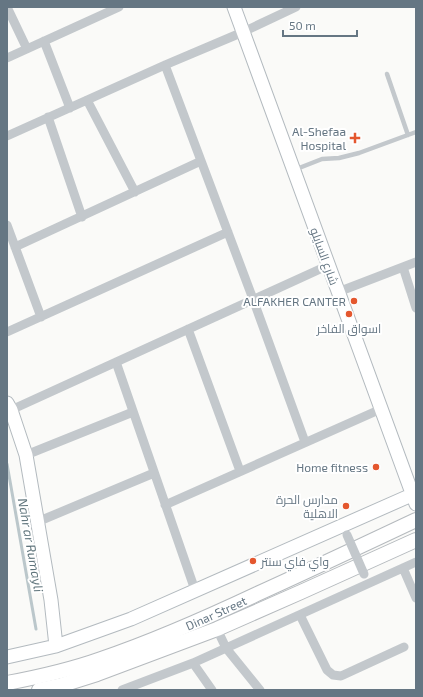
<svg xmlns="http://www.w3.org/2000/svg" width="423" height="697" viewBox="0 0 423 697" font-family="'Exo 2',Cairo,sans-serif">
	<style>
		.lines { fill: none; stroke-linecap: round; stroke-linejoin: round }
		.stream { stroke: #bbc7cb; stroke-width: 3 }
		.secondary-casing { stroke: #b3babf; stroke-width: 15 }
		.primary-casing { stroke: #b5babe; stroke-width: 16 }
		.lane { stroke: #c3c8cc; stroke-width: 4.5 }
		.street { stroke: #c3c8cc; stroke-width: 9 }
		.secondary { stroke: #fff; stroke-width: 13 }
		.primary { stroke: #fff; stroke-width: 14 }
		.street-bridge { stroke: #c3c8cc; stroke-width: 9 }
		.poi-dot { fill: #e4572e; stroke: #fff; stroke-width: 1.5 }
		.labels { text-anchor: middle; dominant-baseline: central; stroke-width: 4; stroke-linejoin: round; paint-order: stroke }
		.poi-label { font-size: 12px; fill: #657683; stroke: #fff; text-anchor: end }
		.street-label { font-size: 12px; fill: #657683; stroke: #fff }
		.water-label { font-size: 13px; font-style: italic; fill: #60757c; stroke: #fff }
	</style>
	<rect width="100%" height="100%" fill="#fafaf8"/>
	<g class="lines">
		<!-- stream -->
		<path class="stream" d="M7 464 36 629"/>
		<defs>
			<path id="secondary" d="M234 7 416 504
				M7 403 11 410 26 455 51 600 56 646
				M7 657 56 646 131 619 416 493"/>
			<g id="primary">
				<path id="s1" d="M7 683C39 677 70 670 101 659 154 641 206 618 257 594 310 570 363 545 416 520"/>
				<path d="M39 690 62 685 97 674 217 629 301 592 416 540"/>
			</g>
		</defs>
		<!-- secondary casing -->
		<use href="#secondary" class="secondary-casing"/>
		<!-- primary casing -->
		<use href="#primary" class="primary-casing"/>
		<!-- lane -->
		<path class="lane" d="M387 74 408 135
			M294 170 322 159 339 158 359 153 416 132"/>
		<!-- street -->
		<path class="street" d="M7 7 27 49
			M44 41 70 108
			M7 58 119 7
			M165 65 253 299 305 442
			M87 100 135 192
			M48 117 82 217
			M7 136 165 65 243 32 296 7
			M7 225 41 317
			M15 247 201 161
			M403 267 416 308
			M338 292 416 262
			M188 329 240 471
			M7 332 228 232
			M116 362 195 590
			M11 410 329 265
			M26 455 133 412
			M165 505 381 409
			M37 522 154 473
			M403 568 416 598
			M300 615 327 670 333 675 341 676 404 647
			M217 629 226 648 260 690
			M193 663 212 690
			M122 690 193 663 416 562"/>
		<!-- secondary -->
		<use href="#secondary" class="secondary"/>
		<!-- primary -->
		<use href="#primary" class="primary"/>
		<!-- street-bridge -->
		<path class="street-bridge" d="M347 535 364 574"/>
	</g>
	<!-- markers -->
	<g class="poi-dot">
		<path d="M353 132h4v4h4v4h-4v4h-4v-4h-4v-4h4z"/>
		<circle cx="354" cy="301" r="4"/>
		<circle cx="349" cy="314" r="4"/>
		<circle cx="376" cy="467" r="4"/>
		<circle cx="346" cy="506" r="4"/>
		<circle cx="253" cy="561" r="4"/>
	</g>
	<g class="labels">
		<!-- poi labels -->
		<g class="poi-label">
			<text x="346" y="131">Al-Shefaa<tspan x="346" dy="14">Hospital</tspan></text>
			<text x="346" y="301">ALFAKHER CANTER</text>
			<text x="349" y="328" text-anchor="middle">اسواق الفاخر</text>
			<text x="368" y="467">Home fitness</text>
			<text x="338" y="499">مدارس الحرة<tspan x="338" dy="14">الاهلية</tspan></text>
			<text x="261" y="561" text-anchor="start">واي فاي سنتر</text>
		</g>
		<!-- street labels -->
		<g class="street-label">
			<text transform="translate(325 256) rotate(70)">شارع السايلو</text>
			<text stroke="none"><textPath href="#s1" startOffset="221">Dinar Street</textPath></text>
		</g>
		<!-- water labels -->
		<g class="water-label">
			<text transform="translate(31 545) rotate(80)">Nahr ar Rumayli</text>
		</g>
	</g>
	<!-- border -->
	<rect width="423" height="697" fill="none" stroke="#657683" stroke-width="16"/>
	<!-- scale -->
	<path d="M283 30v6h74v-6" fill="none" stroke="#657683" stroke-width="2"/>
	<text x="289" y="30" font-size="12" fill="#657683" stroke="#ffffff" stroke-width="3" paint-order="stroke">50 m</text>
</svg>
